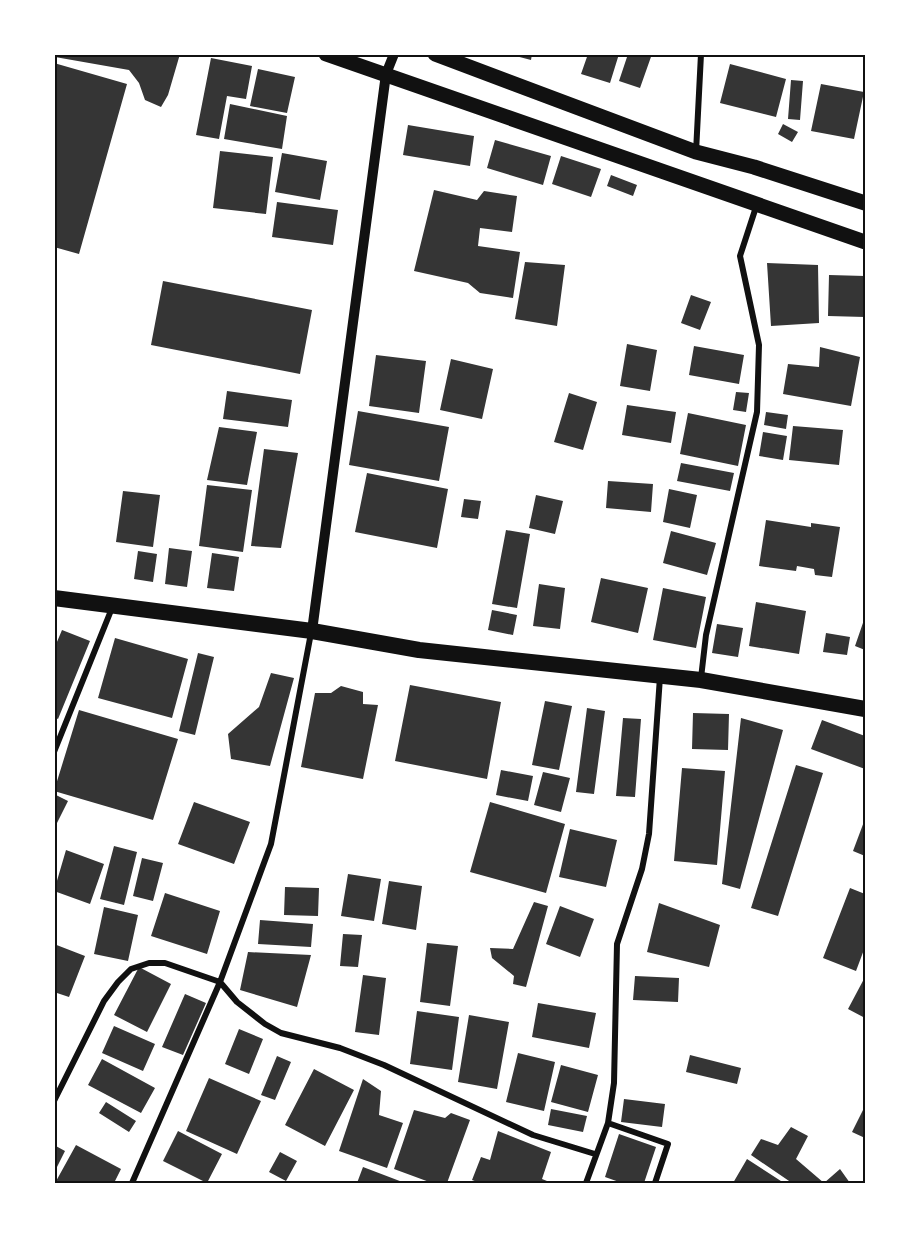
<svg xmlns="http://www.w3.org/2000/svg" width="919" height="1237" viewBox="0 0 919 1237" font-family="Karla,sans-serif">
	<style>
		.building { fill: #353535 }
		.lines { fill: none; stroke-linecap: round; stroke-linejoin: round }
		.minor { stroke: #111; stroke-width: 6 }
		.tertiary { stroke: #111; stroke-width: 10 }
		.primary { stroke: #111; stroke-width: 15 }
		.trunk { stroke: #111; stroke-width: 16 }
		.neatline { fill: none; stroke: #111; stroke-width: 2 }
	</style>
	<rect width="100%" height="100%" fill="#fff"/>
	<!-- building -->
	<path class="building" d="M55 54 125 56 180 54 168 95 161 107 145 100 139 83 129 70 55 57Z
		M508 54H532L531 60Z
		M588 54H619L610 83 581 74Z
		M628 54H652L640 88 619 81Z
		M211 58 252 66 246 99 227 96 219 139 196 135Z
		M54 63 127 84 79 254 54 247Z
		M730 64 786 79 776 117 720 103Z
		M258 69 295 77 287 113 250 106Z
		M791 80 803 81 800 120 788 119Z
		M821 84 864 92 854 139 811 131Z
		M230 104 287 116 282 149 224 139Z
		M783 124 798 132 792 142 778 134Z
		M408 125 474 136 470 166 403 155Z
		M495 140 551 156 543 185 487 168Z
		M220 151 273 157 266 214 213 208Z
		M282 153 327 161 320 200 275 192Z
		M561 156 601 169 591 197 552 184Z
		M611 175 637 185 633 196 607 186Z
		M434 190 477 200 484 191 517 196 512 232 480 228 478 246 520 252 513 298 480 293 468 283 414 271Z
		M277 202 338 210 333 245 272 237Z
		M525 262 565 265 557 326 515 319Z
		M767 263 818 265 819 323 771 326Z
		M829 275 865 276V317L828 316Z
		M163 281 312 310 300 374 151 345Z
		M691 295 711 302 700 330 681 323Z
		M627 344 657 350 650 391 620 386Z
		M694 346 744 355 739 384 689 375Z
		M820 347 860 357 851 406 783 394 788 364 819 367Z
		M376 355 426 361 419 413 369 406Z
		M451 359 493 369 482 419 440 410Z
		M227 391 292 400 288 427 223 419Z
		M736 392 749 393 746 412 733 410Z
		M569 393 597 402 583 450 554 442Z
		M627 405 676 412 671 443 622 435Z
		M358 411 449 427 439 481 349 465Z
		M766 412 788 415 786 429 764 425Z
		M688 413 746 425 738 466 680 454Z
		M793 426 843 430 839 465 789 460Z
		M219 427 257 432 247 485 207 480Z
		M763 432 787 436 783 460 759 456Z
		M264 449 298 453 281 548 251 546Z
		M681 463 734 473 730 491 677 481Z
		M367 473 448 489 437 548 355 532Z
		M608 481 653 484 651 512 606 508Z
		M207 485 252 490 243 552 199 546Z
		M669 489 697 495 690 528 663 522Z
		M123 491 160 495 153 547 116 542Z
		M536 495 563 501 555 534 529 528Z
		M464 499 481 501 478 519 461 517Z
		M766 520 811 527V523L840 527 832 577 815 575 814 569 797 566 796 571 759 566Z
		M506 530 530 534 517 608 492 604Z
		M671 531 716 543 707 575 663 563Z
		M169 548 192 551 187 587 165 584Z
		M138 551 157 554 153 582 134 579Z
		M212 553 239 557 234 591 207 588Z
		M601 578 648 588 638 633 591 622Z
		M539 584 565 588 560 629 533 626Z
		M663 588 706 597 696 648 653 640Z
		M756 602 806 611 799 654 749 646Z
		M492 610 517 615 513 635 488 630Z
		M865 617V650L855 646Z
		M717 624 743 628 738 657 712 653Z
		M62 630 90 641 58 719 54 717V649Z
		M826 633 850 637 847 655 823 652Z
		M115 638 188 659 172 718 98 698Z
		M198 653 214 657 195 735 179 731Z
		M271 673 294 678 270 766 231 759 228 734 259 707Z
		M410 685 501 702 487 779 395 761Z
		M341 686 363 692V704L378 705 363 779 301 767 315 693H331Z
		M545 701 572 706 559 770 532 765Z
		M587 708 605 711 594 794 576 792Z
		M79 710 178 739 153 820 54 791Z
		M693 713 729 714 728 750 692 749Z
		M623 718 641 719 635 797 616 796Z
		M741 718 783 730 740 889 722 884Z
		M822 720 865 736V769L811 749Z
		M796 765 823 773 778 916 751 908Z
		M682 768 725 771 717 865 674 861Z
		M501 770 533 776 528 801 496 795Z
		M543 772 570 778 561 812 534 805Z
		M54 794 68 801 54 829Z
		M194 802 250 822 234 864 178 844Z
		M490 802 565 824 546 893 470 872Z
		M865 819V856L853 851Z
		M570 829 617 840 606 887 559 877Z
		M114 846 137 852 124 905 100 899Z
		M66 850 104 864 90 904 54 891Z
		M142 858 163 863 153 901 133 896Z
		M348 874 381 879 374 921 341 916Z
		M389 881 422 886 416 930 382 924Z
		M285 887 319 888 318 916 284 915Z
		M850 888 865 894V947L856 971 823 958Z
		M165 893 220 911 207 954 151 936Z
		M534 902 548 906 526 987 513 984 514 976 492 958 490 948 513 949Z
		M659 903 720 925 709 967 647 952Z
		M560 906 594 919 580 957 546 944Z
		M104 907 138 915 128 961 94 954Z
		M260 920 313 924 311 947 258 944Z
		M343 934 362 935 358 967 340 966Z
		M427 943 458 946 450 1006 420 1002Z
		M54 944 85 956 69 997 54 992Z
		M248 952 311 955 297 1007 240 990Z
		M139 967 171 984 147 1032 114 1015Z
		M363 975 386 978 379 1035 355 1032Z
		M635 976 679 978 678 1002 633 1000Z
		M865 977V1018L848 1009Z
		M185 994 206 1003 183 1055 162 1047Z
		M538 1003 596 1013 589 1048 532 1037Z
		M417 1011 459 1017 452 1070 410 1064Z
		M469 1015 509 1022 497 1089 458 1082Z
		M114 1026 155 1044 143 1071 102 1053Z
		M239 1029 263 1039 249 1074 225 1064Z
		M518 1053 555 1062 544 1111 506 1102Z
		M690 1055 741 1068 737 1084 686 1072Z
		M277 1056 291 1062 275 1100 261 1095Z
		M102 1059 155 1088 141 1113 88 1085Z
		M561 1065 598 1075 588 1112 551 1102Z
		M314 1069 354 1090 325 1146 285 1125Z
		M209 1078 261 1101 237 1154 186 1131Z
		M363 1079 381 1091 379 1115 403 1123 387 1168 339 1151Z
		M624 1099 665 1104 662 1127 621 1122Z
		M106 1102 136 1121 129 1132 99 1113Z
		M865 1106V1138L852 1132Z
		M551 1109 587 1116 583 1132 548 1125Z
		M414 1110 445 1118 451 1113 470 1120 447 1183H432L394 1169Z
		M791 1127 808 1136 796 1159 824 1183 840 1169 850 1183H792L751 1155 761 1139 778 1145Z
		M178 1131 222 1154 207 1183 163 1161Z
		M498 1131 551 1152 542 1179 552 1183H480L472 1180 481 1157 490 1160Z
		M619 1134 656 1147 644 1183H622L605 1177Z
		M54 1145 65 1151 54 1173Z
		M76 1145 121 1169 114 1183H55Z
		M280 1152 297 1161 286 1181 269 1172Z
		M747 1159 784 1183H733Z
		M363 1167 405 1183H357Z"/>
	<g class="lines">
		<!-- minor -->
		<path class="minor" d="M696 152 701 54
			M701 678 706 635 757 412 759 345 740 256 757 204
			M54 752 112 608
			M54 1101 104 1001 118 982 131 969 149 963H165L220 982 237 1002 265 1024 281 1033 340 1048 384 1065 533 1135 595 1154
			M608 1123 668 1144 655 1183
			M132 1183 220 982 271 844 311 633
			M586 1183 608 1123 614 1083 617 944 642 869 649 834 660 677"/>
		<!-- tertiary -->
		<path class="tertiary" d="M312 631 386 74 394 54"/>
		<!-- primary -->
		<path class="primary" d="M326 54 865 242
			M435 54 696 152 754 167 865 203"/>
		<!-- trunk -->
		<path class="trunk" d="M54 598 312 631 419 650 701 680 865 709"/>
	</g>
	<!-- border -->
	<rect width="919" height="1237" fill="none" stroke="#ffffff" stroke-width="111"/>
	<rect x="56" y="56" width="808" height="1126" class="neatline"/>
</svg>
